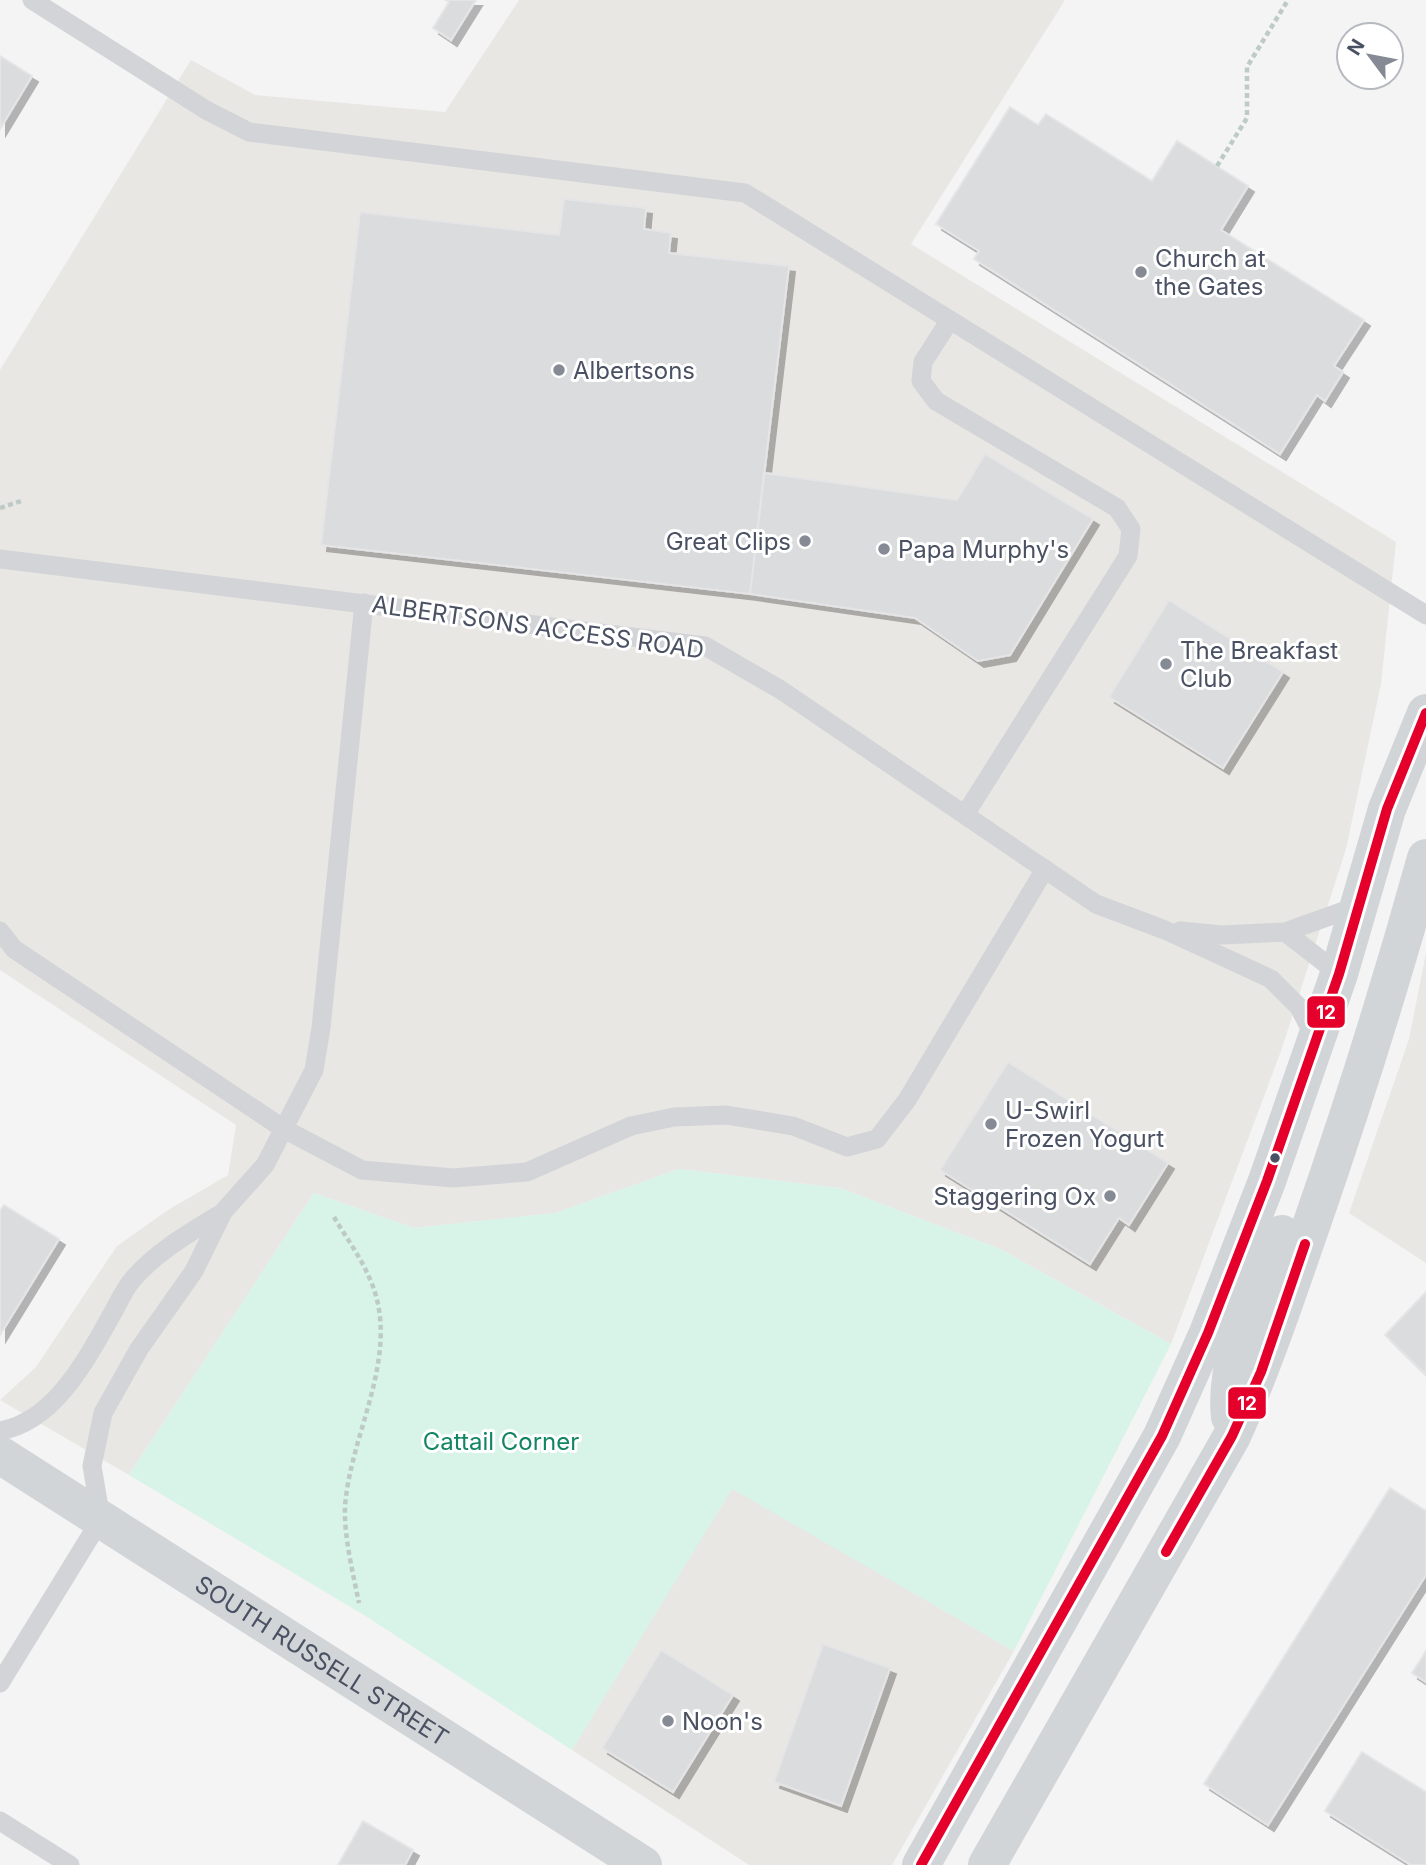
<svg xmlns="http://www.w3.org/2000/svg" width="1426" height="1865" viewBox="0 0 1426 1865" font-family="Inter,sans-serif">
	<style>
		.commercial { fill: #e8e7e3 }
		.green { fill: #d8f3e8 }
		.building { fill: #dbdcde; stroke: #e5e5e7; stroke-width: 2; filter: url(#shadow) }
		.lines { fill: none; stroke-linecap: round; stroke-linejoin: round }
		.path { stroke: #bdcac8; stroke-width: 4.5; stroke-dasharray: 5 3.5; stroke-linecap: butt }
		.service { stroke: #d2d4d7; stroke-width: 19 }
		.secondary { stroke: #d2d5d8; stroke-width: 38 }
		.bus-1-casing { stroke: #fff; stroke-width: 16 }
		.bus-1 { stroke: #e4002b; stroke-width: 10 }
		.poi-dot { fill: #858a95; stroke: #fff; stroke-width: 2.5 }
		.bus-dot { fill: #495162; stroke: #fff; stroke-width: 2.5 }
		.labels { text-anchor: middle; dominant-baseline: central; stroke-width: 6; stroke-linejoin: round; paint-order: stroke }
		.poi-label { font-size: 24px; fill: #495162; stroke: #fff; text-anchor: start }
		.street-label { font-size: 24px; fill: #495162; stroke: #fff }
		.park-label { font-size: 24px; fill: #128562; stroke: #fff }
		.line-badge { stroke: #fff; stroke-width: 2.5 }
		.badge-label { font-size: 19px; text-anchor: middle; font-weight: bold; fill: #fff }
	</style>
	<defs>
		<filter id="shadow"><feDropShadow dx="6" dy="6" stdDeviation="0" flood-color="#0004"/></filter>
	</defs>
	<rect width="100%" height="100%" fill="#f4f4f4"/>
	<!-- commercial -->
	<path class="commercial" d="M519 0H1065L911 244 1396 542 1381 684 1346 849 1281 1051 1171 1344 1000 1249 840 1188 679 1169 555 1213 414 1228 314 1193 129 1475 0 1400 36 1367 117 1246 168 1210 228 1175 236 1125 0 970V370L191 60 255 95 445 112Z
		M1426 953V1263L1349 1213 1409 1039Z
		M732 1488 1014 1651 892 1865H749L572 1750Z"/>
	<!-- green -->
	<path class="green" d="M679 1169 840 1188 1000 1249 1171 1344 1014 1651 732 1489 572 1750 364 1615 129 1475 314 1193 414 1228 555 1213Z"/>
	<!-- building -->
	<path class="building" d="M446 0H476L451 40 433 28 449 2Z
		M0 56 32 76 0 129Z
		M1010 107 1038 125 1046 114 1152 181 1177 141 1248 186 1221 230 1364 320 1334 366 1343 372 1325 401 1317 395 1280 454 974 259 979 251 936 224Z
		M564 199 646 208 644 229 671 233 669 253 789 266 750 594 321 545 360 212 559 235Z
		M985 454 1093 519 1010 655 978 661 915 618 750 594 764 473 957 500Z
		M1169 600 1283 672 1223 768 1109 697Z
		M1008 1062 1168 1163 1129 1225 1119 1218 1090 1264 940 1170Z
		M4 1205 59 1239 0 1335V1211Z
		M1426 1292V1375L1385 1335Z
		M1390 1488 1426 1511V1575L1268 1825 1204 1784Z
		M823 1644 890 1668 841 1806 774 1782Z
		M661 1650 733 1695 673 1792 602 1748Z
		M1426 1651V1682L1412 1673Z
		M1362 1752 1426 1792V1865H1411L1325 1811Z
		M363 1821 413 1850 405 1865H338Z"/>
	<g class="lines">
		<!-- path -->
		<path class="path" d="M1217 166 1247 118V67L1288 0
			M0 508 24 500
			M334 1217C345 1236 360 1256 369 1277 404 1352 350 1432 345 1507 344 1538 353 1573 359 1603"/>
		<!-- service -->
		<path class="service" d="M32 0 206 110 249 132 745 193 1426 615
			M950 320 923 362 921 381 936 401 1117 508 1131 529 1128 556 966 813
			M0 559 705 646 781 690 1096 904 1165 930 1271 979 1299 1007 1315 1038
			M0 931 14 949 284 1129 362 1170 453 1178 527 1172 631 1126 674 1117 726 1115 793 1126 847 1147 877 1139 907 1100 1045 869
			M1180 931 1222 935 1285 932 1358 906
			M1285 932 1339 974
			M0 1431C55 1421 86 1360 111 1316 118 1304 124 1289 133 1279 157 1251 191 1232 222 1213
			M0 1683 101 1519 92 1466 103 1413 139 1349 194 1271 223 1212 265 1165 314 1070 321 1028 364 603
			M0 1821 70 1865"/>
		<!-- secondary -->
		<g class="secondary">
			<path d="M1230 1417C1223 1356 1260 1290 1282 1234"/>
			<path id="s1" d="M0 1455 643 1865"/>
			<path d="M921 1865 1162 1436 1208 1333 1267 1181 1339 974 1387 809 1426 713"/>
			<path d="M987 1865 1232 1436C1263 1367 1287 1295 1312 1223 1354 1102 1392 981 1426 858"/>
		</g>
		<defs>
			<path id="bus-1" d="M1166 1552 1232 1436 1261 1372 1305 1244
				M921 1865 1162 1436 1208 1333 1267 1181 1339 974 1387 809 1426 713"/>
		</defs>
		<!-- bus-1 casing -->
		<use href="#bus-1" class="bus-1-casing"/>
		<!-- bus-1 -->
		<use href="#bus-1" class="bus-1"/>
	</g>
	<!-- markers -->
	<g class="poi-dot">
		<circle cx="1141" cy="272" r="7"/>
		<circle cx="559" cy="370" r="7"/>
		<circle cx="805" cy="541" r="7"/>
		<circle cx="884" cy="549" r="7"/>
		<circle cx="1166" cy="664" r="7"/>
		<circle cx="991" cy="1124" r="7"/>
		<circle cx="1110" cy="1196" r="7"/>
		<circle cx="668" cy="1721" r="7"/>
	</g>
	<circle class="bus-dot" cx="1275" cy="1158" r="6"/>
	<g class="labels">
		<!-- poi labels -->
		<g class="poi-label">
			<text x="1155" y="258">Church at<tspan x="1155" dy="28">the Gates</tspan></text>
			<text x="573" y="370">Albertsons</text>
			<text x="791" y="541" text-anchor="end">Great Clips</text>
			<text x="898" y="549">Papa Murphy's</text>
			<text x="1180" y="650">The Breakfast<tspan x="1180" dy="28">Club</tspan></text>
			<text x="1005" y="1110">U-Swirl<tspan x="1005" dy="28">Frozen Yogurt</tspan></text>
			<text x="1096" y="1196" text-anchor="end">Staggering Ox</text>
			<text x="682" y="1721">Noon's</text>
		</g>
		<!-- street labels -->
		<g class="street-label">
			<text transform="translate(538 627) rotate(8)">ALBERTSONS ACCESS ROAD</text>
			<text stroke="none"><textPath href="#s1" startOffset="382">SOUTH RUSSELL STREET</textPath></text>
		</g>
		<!-- park labels -->
		<g class="park-label">
			<text x="501" y="1441">Cattail Corner</text>
		</g>
	</g>
	<g class="line-badge">
		<rect x="1306" y="995" width="40" height="34" rx="7" fill="#e4002b"/>
		<rect x="1227" y="1386" width="40" height="34" rx="7" fill="#e4002b"/>
	</g>
	<g class="badge-label">
		<text x="1326" y="1019">12</text>
		<text x="1247" y="1410">12</text>
	</g>
	<!-- north arrow -->
	<g transform="translate(1370 56) rotate(302)"><circle r="33" fill="#ffffff" stroke="#b6b9c0" stroke-width="2"/>
	<path d="M0-5L12 26L0 18L-12 26Z" fill="#858a95"/>
	<text y="-10" font-size="19" font-weight="bold" text-anchor="middle" fill="#495162">N</text>
	</g>
</svg>
